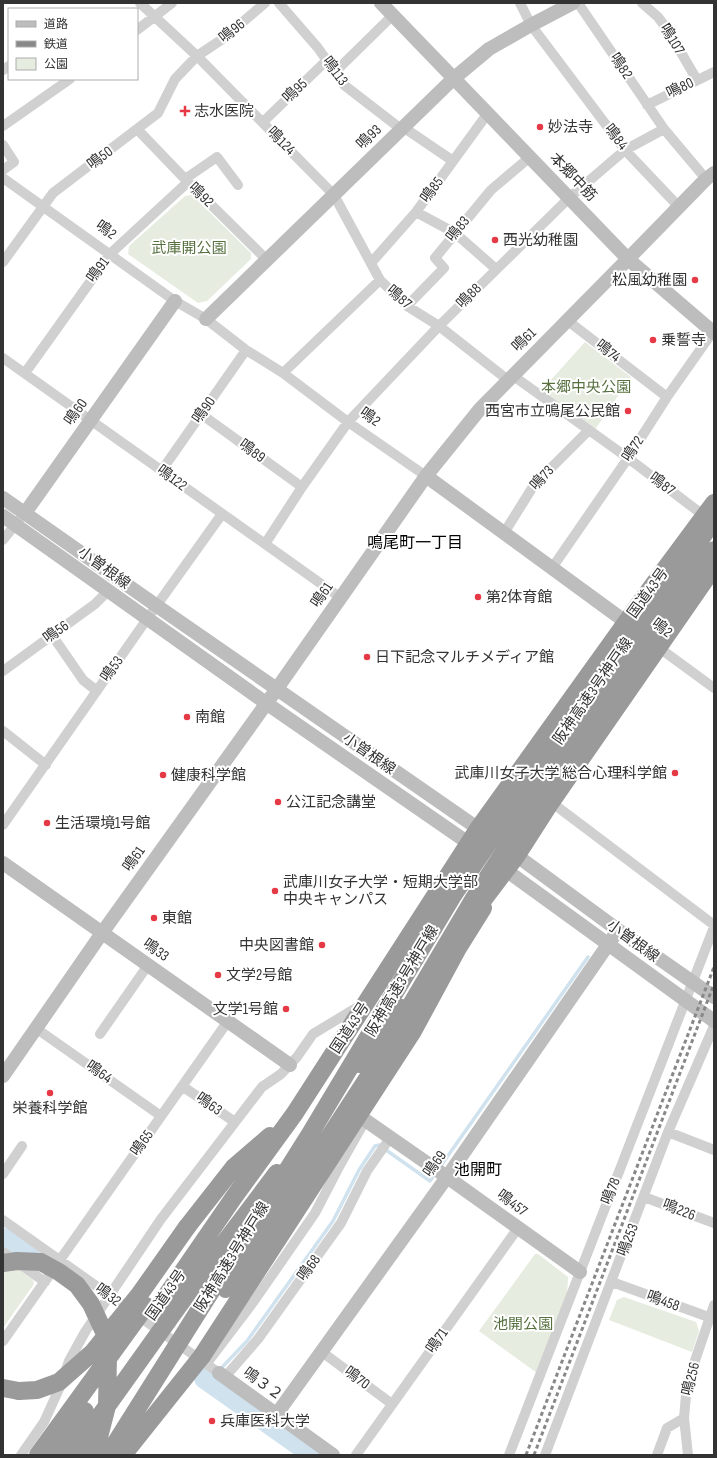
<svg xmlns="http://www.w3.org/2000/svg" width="717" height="1458" viewBox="0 0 717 1458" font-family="'Sofia Sans Condensed','Noto Sans JP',sans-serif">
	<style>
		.green { fill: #e6ecdf }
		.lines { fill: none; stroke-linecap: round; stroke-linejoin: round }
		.stream { stroke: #cfe2ee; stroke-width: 3.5 }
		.river { stroke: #cfe2ee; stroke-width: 22 }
		.street { stroke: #d0d0d0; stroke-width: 10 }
		.secondary { stroke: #bdbdbd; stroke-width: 14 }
		.highway { stroke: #9a9a9a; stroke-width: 18 }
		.rail { stroke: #888; stroke-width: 3; stroke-dasharray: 4 3; stroke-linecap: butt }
		.highway-bridge { stroke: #9a9a9a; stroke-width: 18 }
		.poi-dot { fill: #e63946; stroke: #fff; stroke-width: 1.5 }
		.labels { text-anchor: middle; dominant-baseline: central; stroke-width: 4; stroke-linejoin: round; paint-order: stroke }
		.street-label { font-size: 15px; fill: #333; stroke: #fff }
		.poi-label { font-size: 15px; fill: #333; stroke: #fff; text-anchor: start }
		.park-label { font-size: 15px; fill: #56703f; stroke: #fff }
		.neighbourhood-label { font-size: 16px; fill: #000; stroke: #fff }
	</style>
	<rect width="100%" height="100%" fill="#fff"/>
	<!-- green -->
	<path class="green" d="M192 195 251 253V259L207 301 198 303 128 254 129 246 185 196Z
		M585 342 631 377 594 431 541 391Z
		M535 1254H538L568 1277 567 1296 537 1373 479 1331Z
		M3 1258 33 1280 34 1284 3 1328Z
		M624 1297 696 1322 699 1331 692 1352 609 1320 617 1300Z"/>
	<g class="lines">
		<!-- stream -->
		<path class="stream" d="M440 1167 588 957
			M209 1381 247 1341 333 1221 359 1170 375 1146 379 1145 430 1181 436 1172"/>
		<!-- river -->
		<path class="river" d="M3 1239 30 1258
			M205 1378 314 1455"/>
		<!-- street -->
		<path class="street" d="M140 3 197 56 334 195 380 280 407 306 439 326 508 380
			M279 3 318 48 344 85 401 129
			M520 3 531 25 625 150 679 207
			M578 3 664 129
			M642 3 658 17 669 32 697 80
			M137 30 172 3
			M3 70 9 66
			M335 72 393 15
			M647 105 714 72
			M263 122 327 60
			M3 126 70 79
			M403 127 453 161
			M138 130 185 179 266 259
			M3 145 14 162 3 170
			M3 178 175 301 206 319 246 350 283 373 348 422 426 476
			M185 179 217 157 238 185
			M416 212 455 233 496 269
			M3 262 53 193 158 113 175 79 197 56 224 38 265 3
			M371 263 416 212 488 113
			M407 306 444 268 435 258 491 190 530 157
			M568 321 667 397
			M3 358 341 598
			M25 373 110 254 188 182
			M283 373 380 280
			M512 375 628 458 707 518
			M201 414 302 487
			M162 470 246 350
			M504 533 534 485 589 430
			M3 540 19 520
			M265 544 302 487 348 422 439 326 569 198 625 150 664 129 706 179
			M552 568 628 458 667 397 714 330
			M52 635 83 680 97 691
			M658 647 714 688
			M3 671 95 604 108 591
			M3 731 46 765
			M551 802 714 925
			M3 825 147 619 222 514
			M37 1029 161 1116
			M100 1034 148 965
			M182 1086 235 1122
			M668 1132 714 1150
			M3 1174 22 1146
			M644 1197 714 1223
			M3 1220 219 1373
			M3 1252 45 1282
			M612 1282 714 1319
			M3 1341 228 1021
			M322 1352 392 1404
			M207 1363 254 1301 315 1213 340 1165 366 1119
			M225 1377 258 1339 341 1223 367 1171 390 1138
			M21 1455 44 1422 59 1389 69 1361 85 1332 161 1219 262 1087 281 1074 297 1057 313 1034 361 1005
			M356 1455 518 1228
			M509 1455 714 927
			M545 1455 668 1132 714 1026
			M657 1455 667 1428 684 1418
			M688 1455 684 1418 687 1384 714 1305"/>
		<!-- secondary -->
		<path class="secondary" d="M381 3 628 259 714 333
			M206 319 453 79 489 49 531 25 573 3
			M426 476 634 628
			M3 498 157 606 486 834
			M25 513 175 301
			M3 516 266 703 477 849
			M509 850 618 930 714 997
			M3 863 290 1065
			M499 865 714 1021
			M3 1076 102 933 276 690 426 476 480 409 628 259 706 179 714 173
			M365 1120 447 1177 580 1272
			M219 1373 333 1455
			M276 1415 447 1177 614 936"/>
		<!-- highway -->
		<path class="highway" d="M471 916 517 855 551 802 714 567
			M359 1064 402 1008
			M187 1227 234 1167 270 1136
			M155 1312 234 1197 295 1113 478 829 648 592 714 503
			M167 1322 213 1258 277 1173
			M202 1356 413 1031 458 948 483 908
			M3 1388 19 1391"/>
		<!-- rail -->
		<path class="rail" d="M526 1455 714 967
			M534 1455 714 984"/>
		<!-- highway-bridge -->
		<path class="highway-bridge" d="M3 1263 17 1261 41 1262 59 1272 77 1285 91 1304 104 1332 108 1357 107 1406 98 1441 91 1455
			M226 1289 302 1179 367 1079 473 900 528 815 714 550
			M19 1391 37 1390 59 1382 93 1352 139 1295 187 1227
			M38 1455 146 1306
			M54 1455 85 1411
			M72 1455 167 1322
			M108 1455 310 1134 452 897 514 805 714 520
			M123 1455 202 1356"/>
	</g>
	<!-- markers -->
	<g class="poi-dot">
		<path d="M183 105h4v4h4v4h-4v4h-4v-4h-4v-4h4z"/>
		<circle cx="540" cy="127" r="4"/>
		<circle cx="495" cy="240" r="4"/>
		<circle cx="695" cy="280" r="4"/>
		<circle cx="653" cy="340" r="4"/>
		<circle cx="628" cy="411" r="4"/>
		<circle cx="478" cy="597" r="4"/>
		<circle cx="367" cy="657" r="4"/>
		<circle cx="187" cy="717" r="4"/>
		<circle cx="675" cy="773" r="4"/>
		<circle cx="163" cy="775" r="4"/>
		<circle cx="278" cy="802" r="4"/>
		<circle cx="47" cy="823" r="4"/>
		<circle cx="275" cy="891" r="4"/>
		<circle cx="154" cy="918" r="4"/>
		<circle cx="322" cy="945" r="4"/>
		<circle cx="218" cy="975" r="4"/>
		<circle cx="286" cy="1009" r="4"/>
		<circle cx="50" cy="1093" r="4"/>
		<circle cx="212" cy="1421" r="4"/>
	</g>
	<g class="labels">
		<!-- street labels -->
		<g class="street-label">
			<text transform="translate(232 31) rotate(-39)">鳴96</text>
			<text transform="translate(672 39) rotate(58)">鳴107</text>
			<text transform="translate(621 66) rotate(56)">鳴82</text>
			<text transform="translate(335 71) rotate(53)">鳴113</text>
			<text transform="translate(680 88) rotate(-26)">鳴80</text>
			<text transform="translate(295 91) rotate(-44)">鳴95</text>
			<text transform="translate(369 137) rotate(-44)">鳴93</text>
			<text transform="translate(616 137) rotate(52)">鳴84</text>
			<text transform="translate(281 141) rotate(45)">鳴124</text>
			<text transform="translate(100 158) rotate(-37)">鳴50</text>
			<text transform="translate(573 177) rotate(46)">本郷中筋</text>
			<text transform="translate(432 190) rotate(-54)">鳴85</text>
			<text transform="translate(201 195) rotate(44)">鳴92</text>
			<text transform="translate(458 229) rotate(-51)">鳴83</text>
			<text transform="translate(106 230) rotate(35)">鳴2</text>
			<text transform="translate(98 270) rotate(-54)">鳴91</text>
			<text transform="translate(469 296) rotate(-45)">鳴88</text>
			<text transform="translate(399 297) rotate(41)">鳴87</text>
			<text transform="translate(524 340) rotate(-44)">鳴61</text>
			<text transform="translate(608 351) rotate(38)">鳴74</text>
			<text transform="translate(204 410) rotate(-55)">鳴90</text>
			<text transform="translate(76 412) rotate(-55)">鳴60</text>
			<text transform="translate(370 417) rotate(35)">鳴2</text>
			<text transform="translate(633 449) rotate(-57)">鳴72</text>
			<text transform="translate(252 451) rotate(36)">鳴89</text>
			<text transform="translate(172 478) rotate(36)">鳴122</text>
			<text transform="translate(542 478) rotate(-48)">鳴73</text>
			<text transform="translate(662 484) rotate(36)">鳴87</text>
			<text transform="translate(104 568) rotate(36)">小曽根線</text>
			<text transform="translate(648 593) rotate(-54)">国道43号</text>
			<text transform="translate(322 595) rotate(-55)">鳴61</text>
			<text transform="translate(662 628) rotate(37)">鳴2</text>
			<text transform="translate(56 632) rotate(-36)">鳴56</text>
			<text transform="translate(112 669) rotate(-55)">鳴53</text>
			<text transform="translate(593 691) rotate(-55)">阪神高速3号神戸線</text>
			<text transform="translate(369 754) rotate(35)">小曽根線</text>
			<text transform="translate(134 859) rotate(-55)">鳴61</text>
			<text transform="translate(633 941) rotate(36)">小曽根線</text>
			<text transform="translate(156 950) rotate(35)">鳴33</text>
			<text transform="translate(402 981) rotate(-59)">阪神高速3号神戸線</text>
			<text transform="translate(350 1028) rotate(-57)">国道43号</text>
			<text transform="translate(99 1072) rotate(35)">鳴64</text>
			<text transform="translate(209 1104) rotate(35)">鳴63</text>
			<text transform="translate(142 1143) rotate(-55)">鳴65</text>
			<text transform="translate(435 1164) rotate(-55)">鳴69</text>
			<text transform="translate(611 1191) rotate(-69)">鳴78</text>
			<text transform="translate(512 1203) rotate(36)">鳴457</text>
			<text transform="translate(679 1210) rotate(21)">鳴226</text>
			<text transform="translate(628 1240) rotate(-69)">鳴253</text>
			<text transform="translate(232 1257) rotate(-58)">阪神高速3号神戸線</text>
			<text transform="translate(309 1268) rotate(-54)">鳴68</text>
			<text transform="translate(108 1295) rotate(36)">鳴32</text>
			<text transform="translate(166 1295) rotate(-55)">国道43号</text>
			<text transform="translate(663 1301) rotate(20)">鳴458</text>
			<text transform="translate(437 1341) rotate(-55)">鳴71</text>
			<text transform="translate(357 1378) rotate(36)">鳴70</text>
			<text transform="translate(691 1379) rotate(-76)">鳴256</text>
			<text transform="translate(263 1384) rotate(36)">鳴３２</text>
		</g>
		<!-- poi labels -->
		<g class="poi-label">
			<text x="194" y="111">志水医院</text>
			<text x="548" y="127">妙法寺</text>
			<text x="503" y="240">西光幼稚園</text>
			<text x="687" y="280" text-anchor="end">松風幼稚園</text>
			<text x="661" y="340">乗誓寺</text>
			<text x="620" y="411" text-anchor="end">西宮市立鳴尾公民館</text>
			<text x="486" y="597">第2体育館</text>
			<text x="375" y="657">日下記念マルチメディア館</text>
			<text x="195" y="717">南館</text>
			<text x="667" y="773" text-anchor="end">武庫川女子大学 総合心理科学館</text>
			<text x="171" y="775">健康科学館</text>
			<text x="286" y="802">公江記念講堂</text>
			<text x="55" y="823">生活環境1号館</text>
			<text x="283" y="882">武庫川女子大学・短期大学部<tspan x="283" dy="17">中央キャンパス</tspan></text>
			<text x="162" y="918">東館</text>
			<text x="314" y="945" text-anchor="end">中央図書館</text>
			<text x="226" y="975">文学2号館</text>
			<text x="278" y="1009" text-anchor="end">文学1号館</text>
			<text x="50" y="1108" text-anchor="middle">栄養科学館</text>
			<text x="220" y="1421">兵庫医科大学</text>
		</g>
		<!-- park labels -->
		<g class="park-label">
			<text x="189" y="248">武庫開公園</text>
			<text x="586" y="387">本郷中央公園</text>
			<text x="523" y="1324">池開公園</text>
		</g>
		<!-- neighbourhood labels -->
		<g class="neighbourhood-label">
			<text x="415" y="543">鳴尾町一丁目</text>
			<text x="478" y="1170">池開町</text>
		</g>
	</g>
	<!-- border -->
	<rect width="717" height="1458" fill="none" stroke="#333333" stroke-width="8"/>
	<!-- legend -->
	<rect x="8" y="8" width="130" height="72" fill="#ffffff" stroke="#adadad"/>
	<rect x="16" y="21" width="20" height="6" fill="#bdbdbd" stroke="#adadad"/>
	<text x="44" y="28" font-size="12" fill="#333333">道路</text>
	<rect x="16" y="41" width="20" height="6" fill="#888888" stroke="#adadad"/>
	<text x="44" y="48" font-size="12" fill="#333333">鉄道</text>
	<rect x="16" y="58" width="20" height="12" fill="#e6ecdf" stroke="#adadad"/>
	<text x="44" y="68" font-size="12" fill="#333333">公園</text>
</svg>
